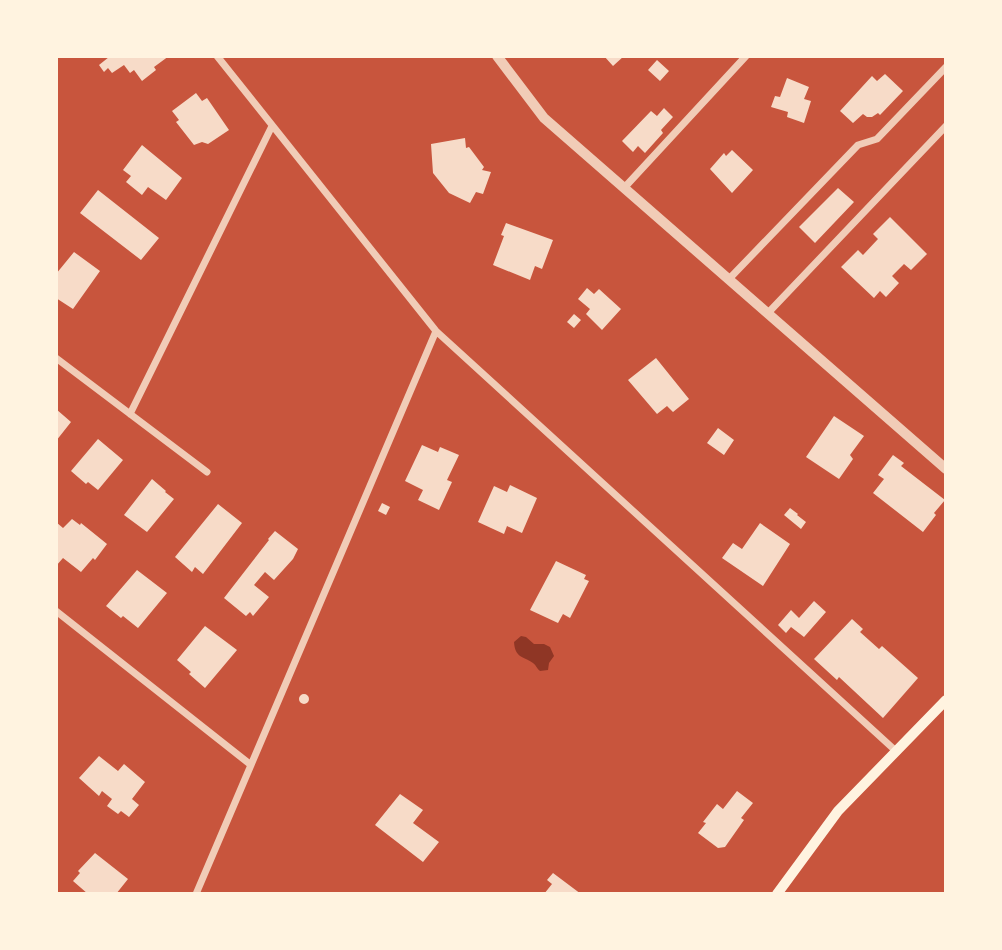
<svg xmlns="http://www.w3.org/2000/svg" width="1002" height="950" viewBox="0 0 1002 950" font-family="Karla,sans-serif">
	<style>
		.water { fill: #8f3625 }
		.building { fill: #f7dbc8 }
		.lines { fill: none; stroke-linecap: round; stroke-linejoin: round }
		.minor { stroke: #f1ccb7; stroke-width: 7 }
		.tertiary { stroke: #f1ccb7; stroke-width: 10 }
		.secondary { stroke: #fff3e0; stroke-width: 10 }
	</style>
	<rect width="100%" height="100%" fill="#c8553d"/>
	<!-- water -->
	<path class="water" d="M521 636 526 637 534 644H544L550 647 554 656 549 663 548 670 540 671C537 669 536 665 533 663 523 656 515 658 514 642Z"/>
	<!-- building -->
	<path class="building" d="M108 56H169L154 67 156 70 142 81 134 70 130 73 124 65 112 73 108 68 104 72 99 65 109 57Z
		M604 56H624L613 66Z
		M657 60 669 71 660 81 648 70Z
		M885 74 903 91 880 115 878 113 872 117H867L863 114 853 123 840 111 872 76 877 81Z
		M787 78 809 87 804 99 811 101 804 123 787 117 788 112 771 107 775 96 780 97Z
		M196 93 202 101 207 98 229 130 208 144 202 142 194 145 176 122 179 120 172 111Z
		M664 108 673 117 661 130 663 133 645 153 638 146 633 152 622 141 651 111 657 116Z
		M465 138 466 148 469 147 484 167 482 170 491 172 483 194 476 192 470 203 449 193 433 173 431 144Z
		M142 145 182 178 166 200 148 187 142 195 126 182 131 176 123 170Z
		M732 150 753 170 732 193 710 169 724 153 726 156Z
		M838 188 854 202 815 243 799 227Z
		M98 190 159 238 141 260 80 213Z
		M890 217 927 254 911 270 904 264 892 276 899 283 886 297 880 291 874 298 841 267 858 250 863 255 878 239 873 234Z
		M506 223 553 240 542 269 535 266 530 280 493 265 504 236 501 235Z
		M74 252 100 271 73 309 56 298V274Z
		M587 288 594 294 599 289 621 309 602 330 586 314 590 309 578 299Z
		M574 314 581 320 574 328 567 322Z
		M656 358 689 399 673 412 667 406 657 414 628 380Z
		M56 409 71 422 56 441Z
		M834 416 864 436 850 455 853 459 839 479 806 457Z
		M718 428 734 440 724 455 707 443Z
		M98 439 123 460 98 490 88 482 86 484 71 471Z
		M422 445 438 452 440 447 459 455 447 480 452 482 439 510 418 500 423 490 405 481Z
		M893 455 904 463 901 466 945 500 934 513 936 515 923 532 873 493 884 479 878 475Z
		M152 479 166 491 165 492 174 499 147 532 124 515Z
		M510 485 537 498 522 533 507 526 504 534 478 522 494 486 507 492Z
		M382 503 390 507 386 515 378 511Z
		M218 504 242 523 203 574 195 567 192 572 175 557Z
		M790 508 798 514 797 515 806 522 801 529 784 515Z
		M72 519 80 525 81 523 107 544 95 560 93 558 81 572 63 558 56 566V522L63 528Z
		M760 523 790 544 763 586 722 558 733 543 742 549Z
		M275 531 298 549 293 559 274 580 265 572 254 585 269 597 253 616 250 612 246 616 224 598 269 540 268 539Z
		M556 561 586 575 584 579 589 581 570 618 563 614 558 623 530 610Z
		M137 570 167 593 138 628 123 616 121 618 106 606Z
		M814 601 826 612 804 637 791 627 786 633 778 625 791 610 799 618Z
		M852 619 863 629 860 632 879 649 882 646 918 678 883 718 839 677 837 680 814 659Z
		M205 626 237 650 205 688 189 674 191 672 177 660Z
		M299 699a5 5 0 1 1 10 0a5 5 0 1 1-10 0Z
		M99 756 118 771 124 764 145 782 132 799 139 805 129 817 121 811 118 814 107 806 112 799 102 791 99 796 79 778Z
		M737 791 753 803 741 818 744 820 725 847 718 848 698 833 706 823 703 822 717 804 723 809Z
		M400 794 423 810 413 823 439 842 423 862 375 825Z
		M95 853 128 879 116 894H88L73 881 80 873 78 871Z
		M553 873 581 894H544L552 884 547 880Z"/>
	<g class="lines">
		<!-- minor -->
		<path class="minor" d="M217 56 436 331 897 752
			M624 188 746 56
			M729 279 858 145 877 139 946 67
			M768 313 946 126
			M56 358 207 472
			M130 414 272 126
			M56 611 251 765
			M196 894 436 331"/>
		<!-- tertiary -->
		<path class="tertiary" d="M497 56 544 118 946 469"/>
		<!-- secondary -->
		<path class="secondary" d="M777 894 838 811 946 700"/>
	</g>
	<!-- border -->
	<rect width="1002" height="950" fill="none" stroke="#fff3e0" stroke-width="116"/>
</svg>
